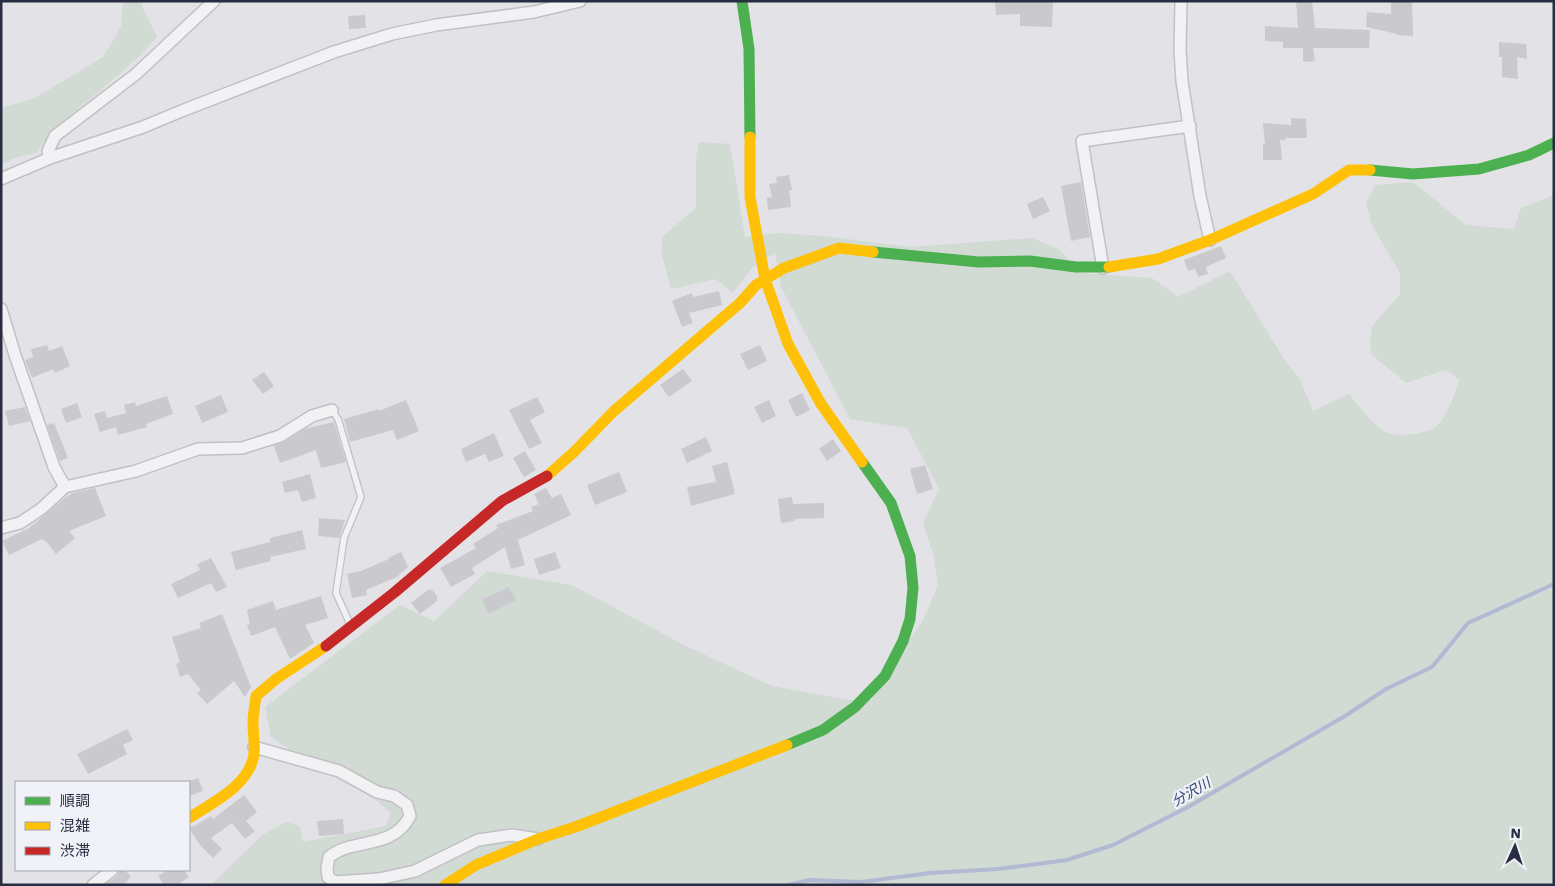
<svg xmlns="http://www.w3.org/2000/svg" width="1555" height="886" viewBox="0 0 1555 886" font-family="'Work Sans','Noto Sans JP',sans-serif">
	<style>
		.green { fill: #d1dad3 }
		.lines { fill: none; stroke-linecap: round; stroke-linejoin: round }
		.stream { stroke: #b1bad2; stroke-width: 4 }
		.building { fill: #c9c9ce }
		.lane-casing { stroke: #c1c1c5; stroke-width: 8 }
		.street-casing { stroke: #c1c1c5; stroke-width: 14 }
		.lane { stroke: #f2f2f4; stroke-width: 5.5 }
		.street { stroke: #f2f2f4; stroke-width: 11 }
		.fast { stroke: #4caf50; stroke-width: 11 }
		.slow { stroke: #ffc107; stroke-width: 11 }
		.jam { stroke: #c62828; stroke-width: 11 }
		.labels { text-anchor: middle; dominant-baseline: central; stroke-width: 4.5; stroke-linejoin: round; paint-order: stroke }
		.water-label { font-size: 14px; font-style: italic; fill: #334275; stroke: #f0f2f7 }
	</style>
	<rect width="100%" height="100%" fill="#e3e3e7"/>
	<!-- green -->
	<path class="green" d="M123 1H142V6L157 37C136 62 110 82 85 103 67 118 48 132 37 153L18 157 1 164V108L35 98 103 57 121 27Z
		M699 142 730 144 745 237 780 233 823 236 911 247 1032 238 1060 250 1080 273 1152 278 1178 297 1230 271 1286 362 1300 379 1313 411 1349 394C1358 405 1376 429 1388 433 1400 437 1428 434 1437 426 1446 418 1456 391 1459 380L1446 370 1406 383 1372 355 1370 344 1372 326 1400 294V273L1372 225 1366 203 1375 185 1413 182 1466 225 1514 229 1521 208 1554 195V885H207L212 884 262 835 286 822 300 826 303 842 386 826 391 813 368 793 290 750 271 737 265 707 400 605 434 621 487 571 572 585 686 646 772 686 849 700H871L924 618 938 585 934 558 923 523 939 489 907 428 850 419 781 287 775 253 753 267 733 293 716 279 671 289 661 251 663 236 696 208V158Z"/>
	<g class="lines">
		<!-- stream -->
		<path class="stream" d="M788 885 810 880 861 882 930 873 998 869 1067 860 1113 845 1188 807 1345 716 1386 689 1432 667 1468 623 1554 584"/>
	</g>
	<!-- building -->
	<path class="building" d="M995 1 1053 2 1052 27 1020 26V14L996 15Z
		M1296 1H1312L1315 28 1370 30 1369 48H1313L1315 61 1303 62V48H1283V42L1265 41V26L1298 28Z
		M1391 1H1412L1413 36 1397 35V34L1366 27 1367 12 1391 14Z
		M365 15 366 28 349 29 348 16Z
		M1499 42 1526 44 1527 59 1517 57 1518 79 1502 77V57H1499Z
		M1291 118 1306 119 1307 138H1285V140H1280L1282 160H1263V144H1265L1263 123 1291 125Z
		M789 175 792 190 789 191 791 207 768 210 767 198 772 197 769 184 777 183 776 177Z
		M1081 182 1090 237 1071 241 1061 186Z
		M1043 197 1050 211 1033 219 1027 204Z
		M1221 246 1226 258 1206 267 1208 274 1198 277 1195 269 1188 271 1184 260Z
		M719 291 722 305 689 313 693 323 682 327 672 301 692 293 693 297Z
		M47 345 49 351 62 346 70 366 55 373 53 369 32 378 25 360 33 357 31 349Z
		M760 345 767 361 748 370 740 354Z
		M683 369 692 381 669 397 660 385Z
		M264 372 274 386 263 394 252 380Z
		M802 393 810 410 796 417 788 400Z
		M221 395 228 412 202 423 195 406Z
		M167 396 173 414 146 424 147 427 118 435 116 427 100 432 94 414 105 411 107 418 126 413 124 405 135 402 136 406Z
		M537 397 545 412 530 420 542 443 529 449 509 410Z
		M406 400 419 431 397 440 393 430 350 442 344 419 379 409V411Z
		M769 400 776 416 762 423 754 407Z
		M77 403 82 417 66 423 61 409Z
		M25 407 30 421 9 426 5 411Z
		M334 422 346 462 321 468 316 450 280 463 274 446 284 442 305 429Z
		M54 423 68 458 60 461 47 425Z
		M494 433 504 456 489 462 485 454 466 462 461 449Z
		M706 437 712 451 687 463 681 449Z
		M833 439 841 451 827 461 819 449Z
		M525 451 536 470 524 477 513 458Z
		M727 462 735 494 691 506 687 487 716 482 712 466Z
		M925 465 933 489 917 494 910 469Z
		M619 472 627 492 595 505 587 485Z
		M310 474 316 498 302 502 298 490 285 493 282 482Z
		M95 488 106 516 69 531 75 538 56 554 45 540 44 541 42 539 9 555 2 541 29 528 66 497 73 493Z
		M546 488 552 498 561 494 571 515 518 540 525 565 511 569 505 547 472 568 475 574 451 587 440 568 476 548 473 544 498 528 496 525 533 511 531 507 539 504 534 494Z
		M792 497 793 504 824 503V518L795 519V521L781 523 778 499Z
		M319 518 345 520 339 538 318 536Z
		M302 530 306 549 270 557 271 561 236 570 231 552 270 542V538Z
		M401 552 408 567 397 577 366 590 367 595 352 598 347 574 361 571 389 559 388 558Z
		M555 552 561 568 539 575 534 559Z
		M211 558 227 587 216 592 211 583 178 598 171 584 200 570 197 564Z
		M509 587 516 600 489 614 482 600Z
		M428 590H432L437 596V601L420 614 411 603Z
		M321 596 328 618 305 625 314 643 290 659 275 627 251 636 247 625 250 624 247 610 273 601 276 610Z
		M222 614 251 687 245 697 234 681 207 704 197 693 201 690 188 674 180 677 176 664 180 662 172 637 201 628 199 623Z
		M127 729 133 740 123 745 127 754 88 774 77 754Z
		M198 778 203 791 189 796V781Z
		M244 795 257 812 246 821 255 831 245 839 232 823 211 838 222 849 213 858 200 845 189 828 194 826 211 816 213 819Z
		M343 819 344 834 319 836 317 821Z
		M119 870H124L131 876 124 885H105L117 876Z
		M168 870H184L189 877 177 885H164L158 876Z"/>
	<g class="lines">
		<defs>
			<path id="lane" d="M332 410 338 419 361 497 344 538 336 593 351 626"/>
			<path id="street" d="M1181 1 1180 50 1182 81 1200 196 1210 240
				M50 158 48 151 55 136 136 74 214 1
				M1 179 50 158 143 127 184 110 334 52 392 34 436 25 534 12 580 1
				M1103 268 1082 141 1190 126
				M1 309 15 355 54 467 65 487
				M1 528 20 523 41 509 65 487 136 471 198 449 242 448 280 436 312 416 332 410
				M254 747 339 771 377 792 394 796 407 805 410 816C392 851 353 837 329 857L327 868 328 877 335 882 379 879 415 871 478 840 512 835 538 839
				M93 885 112 870"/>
		</defs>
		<!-- lane casing -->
		<use href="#lane" class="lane-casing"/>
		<!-- street casing -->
		<use href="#street" class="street-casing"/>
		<!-- lane -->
		<use href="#lane" class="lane"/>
		<!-- street -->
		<use href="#street" class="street"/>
		<!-- fast -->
		<path class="fast" d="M742 1 749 49 750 137
			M1370 170 1413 174 1479 169 1529 155 1554 143
			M873 252 979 262 1030 261 1076 267H1109
			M787 745 823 730 855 707 885 676 903 641 910 619 913 588 910 556 891 503 862 462"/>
		<!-- slow -->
		<path class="slow" d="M750 137V197L765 279 788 344 821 404 862 462
			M1109 267 1158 259 1210 240 1313 194 1349 170H1370
			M547 476 574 452 614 411 740 303 756 285 784 268 839 248 873 252
			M189 818C212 803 250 785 254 754 255 744 253 733 253 723 253 714 255 705 256 696L276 679 326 646
			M445 885 476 865 538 839 578 826 787 745"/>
		<!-- jam -->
		<path class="jam" d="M326 646 395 592 502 501 547 476"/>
	</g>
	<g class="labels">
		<!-- water labels -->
		<g class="water-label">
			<text transform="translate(1191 792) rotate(-30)">分沢川</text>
		</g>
	</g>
	<!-- border -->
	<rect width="1555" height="886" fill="none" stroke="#292d41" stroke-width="5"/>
	<!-- legend -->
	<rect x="15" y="781" width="175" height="90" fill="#f0f2f7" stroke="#a0a3ae"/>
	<rect x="25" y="797" width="25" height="8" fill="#4caf50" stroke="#a0a3ae"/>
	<text x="60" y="806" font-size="15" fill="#292d41">順調</text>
	<rect x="25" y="822" width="25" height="8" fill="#ffc107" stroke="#a0a3ae"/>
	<text x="60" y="831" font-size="15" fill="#292d41">混雑</text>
	<rect x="25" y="847" width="25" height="8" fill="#c62828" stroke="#a0a3ae"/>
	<text x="60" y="856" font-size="15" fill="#292d41">渋滞</text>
	<!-- north arrow -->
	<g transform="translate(1515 846) rotate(3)" stroke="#f0f2f7" stroke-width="4" paint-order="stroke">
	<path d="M0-4L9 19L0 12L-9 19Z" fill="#292d41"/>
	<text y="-8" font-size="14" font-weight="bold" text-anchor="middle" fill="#292d41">N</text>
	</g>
</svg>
